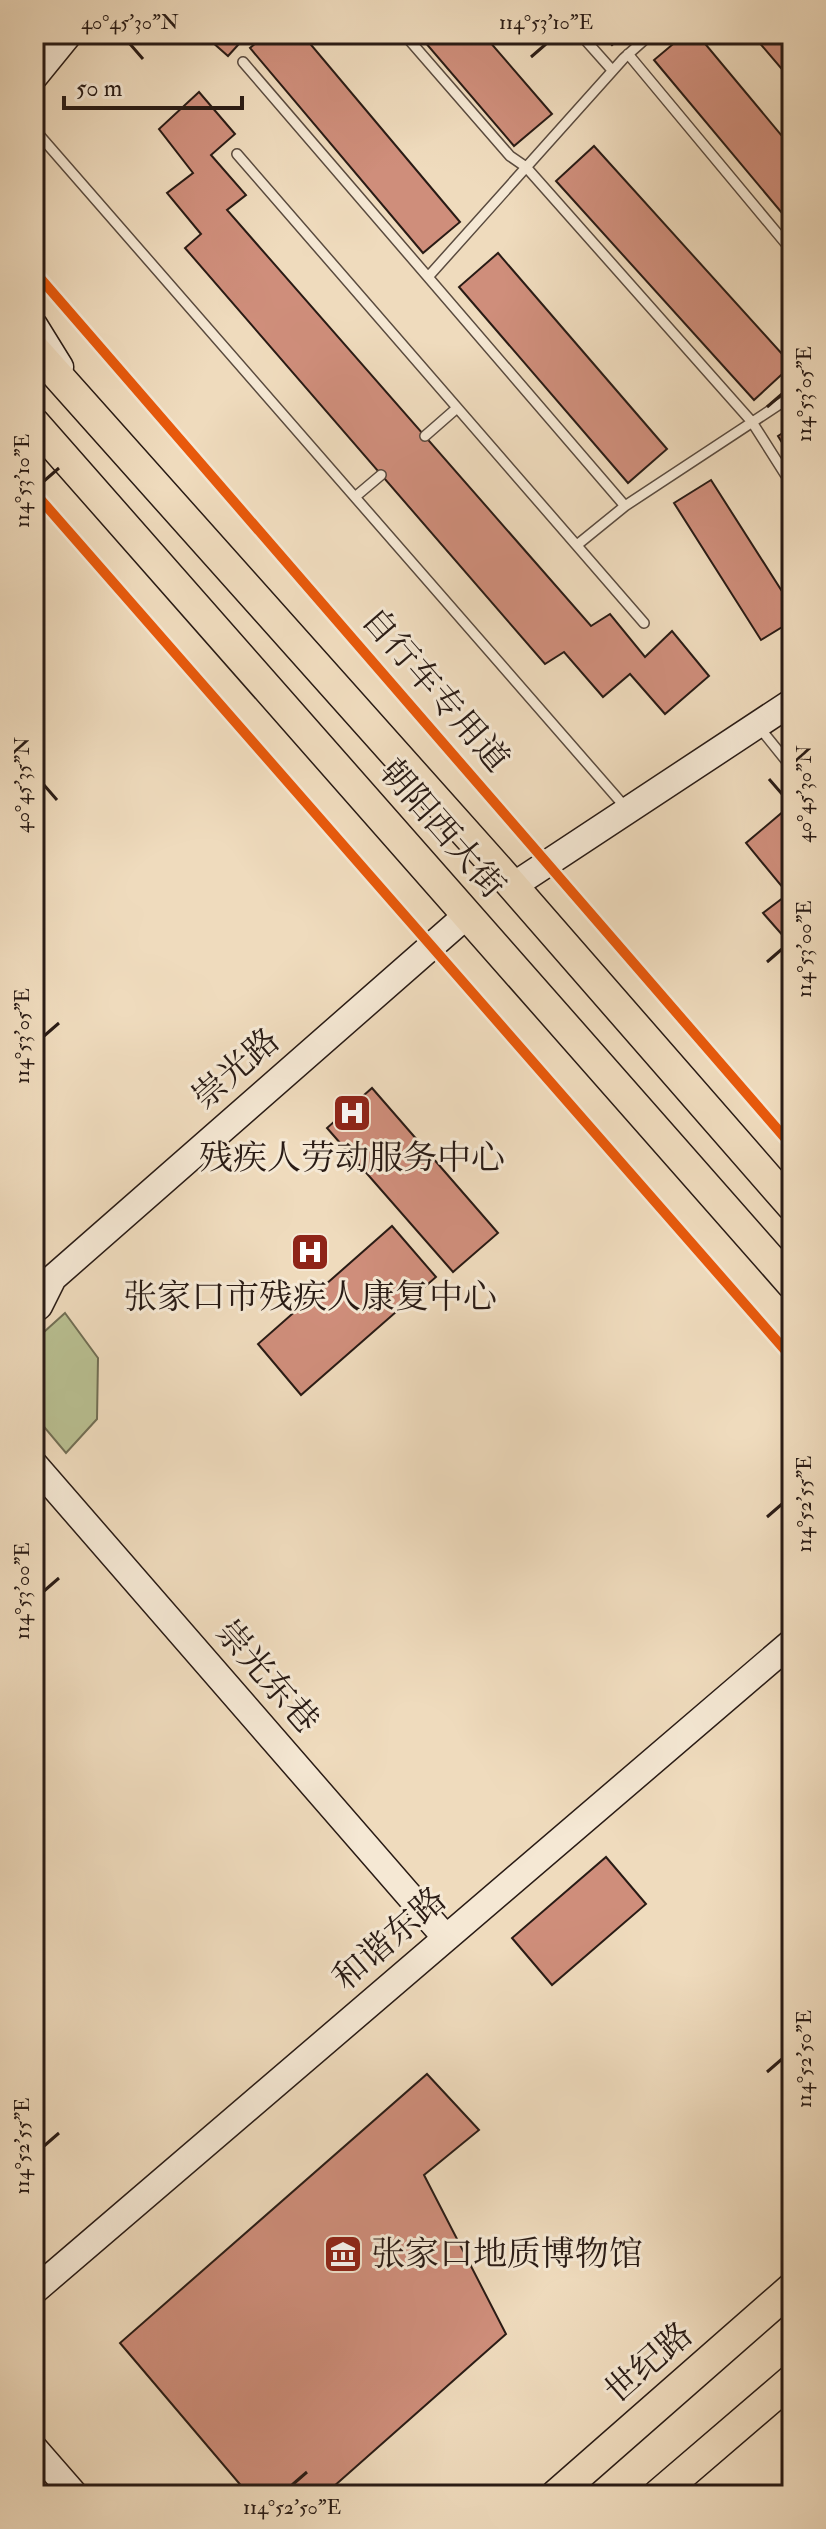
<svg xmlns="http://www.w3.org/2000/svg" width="826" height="2529" viewBox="0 0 826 2529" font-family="'IM FELL Double Pica','Noto Serif SC',serif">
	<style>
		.green { fill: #b9c092; stroke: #716e54; stroke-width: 2 }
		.building { fill: #cf8e7b; stroke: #291b15; stroke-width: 2 }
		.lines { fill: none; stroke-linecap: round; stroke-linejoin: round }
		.lane-casing { stroke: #5a4b3f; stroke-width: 12 }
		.secondary-casing { stroke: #291b15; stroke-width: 29 }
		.primary-casing { stroke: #291b15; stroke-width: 33 }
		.lane { stroke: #f5e8d4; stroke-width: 9 }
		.secondary { stroke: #f5e8d4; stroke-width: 26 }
		.primary { stroke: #efdbbd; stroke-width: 30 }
		.cycleway-casing { stroke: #f5e8d4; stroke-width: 15 }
		.cycleway { stroke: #e8590c; stroke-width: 10 }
		.ticks { fill: none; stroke: #291b15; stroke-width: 3 }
		.labels { text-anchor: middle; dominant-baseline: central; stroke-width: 6; stroke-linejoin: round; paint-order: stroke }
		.street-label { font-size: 34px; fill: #291b15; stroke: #f5e8d4 }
		.poi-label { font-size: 34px; fill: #291b15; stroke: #f5e8d4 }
		.neatline { fill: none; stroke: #291b15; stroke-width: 3 }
		.ticks-label { font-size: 20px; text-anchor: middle; fill: #291b15 }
	</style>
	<rect width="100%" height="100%" fill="#efdbbd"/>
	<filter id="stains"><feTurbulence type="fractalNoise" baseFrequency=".0025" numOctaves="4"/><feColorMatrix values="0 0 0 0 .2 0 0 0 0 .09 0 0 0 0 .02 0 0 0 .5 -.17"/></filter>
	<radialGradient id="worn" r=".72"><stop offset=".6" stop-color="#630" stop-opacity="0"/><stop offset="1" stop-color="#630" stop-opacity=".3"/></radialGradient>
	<!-- green -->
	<path class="green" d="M65 1313 98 1358 97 1419 66 1453 34 1415V1341Z"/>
	<!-- building -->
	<path class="building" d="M203 34H248L228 56Z
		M267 34H302L460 222 423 253 250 48Z
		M418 34H483L552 114 514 146Z
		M602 34H625L612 45Z
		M685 34H697L792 148V225L654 60Z
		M752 34H792V81Z
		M199 92 235 134 211 155 246 195 227 210 591 626 610 614 645 657 672 631 709 676 665 714 630 674 603 697 564 652 545 664 185 248 201 234 167 193 193 173 159 129Z
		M594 146 792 365 754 400 556 181Z
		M498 253 667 449 628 483 459 287Z
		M792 427V459L778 436Z
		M711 480 792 607V621L761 640 674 503Z
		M785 810 792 818V891L788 894 746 843Z
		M792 891V946L763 913Z
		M372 1088 498 1233 453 1272 327 1128Z
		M392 1226 436 1277 301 1395 258 1344Z
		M606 1857 646 1904 552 1985 512 1938Z
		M427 2074 479 2130 424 2175 506 2334 324 2495H249L120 2343Z"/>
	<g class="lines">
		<defs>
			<path id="lane" d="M404 34 510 156 526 167 752 422 792 485
				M580 34 612 70
				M628 54 792 251
				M243 62 625 506
				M34 129 626 808
				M237 154 644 623
				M428 277 624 58 651 34
				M425 436 457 408
				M355 497 381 475
				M577 545 625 506 792 396
				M759 727 792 768"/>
			<path id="secondary" d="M34 77 69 34
				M34 325 60 367
				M513 886 792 702
				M34 1310 39 1306 53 1278 467 915
				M34 1464 446 1938
				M34 2291 792 1642
				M34 2448 75 2495
				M34 2494 35 2495"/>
			<path id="primary" d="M34 349 498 869 792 1206
				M34 423 792 1284
				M556 2495 792 2288
				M658 2495 792 2380"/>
		</defs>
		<!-- lane casing -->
		<use href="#lane" class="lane-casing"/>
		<!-- secondary casing -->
		<use href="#secondary" class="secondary-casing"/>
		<!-- primary casing -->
		<use href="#primary" class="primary-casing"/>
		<!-- lane -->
		<use href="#lane" class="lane"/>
		<!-- secondary -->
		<use href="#secondary" class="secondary"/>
		<!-- primary -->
		<use href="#primary" class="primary"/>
		<defs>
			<path id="cycleway" d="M34 271 792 1146
				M34 492 792 1358"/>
		</defs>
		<!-- cycleway casing -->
		<use href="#cycleway" class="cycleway-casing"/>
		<!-- cycleway -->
		<use href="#cycleway" class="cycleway"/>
	</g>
	<!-- ticks -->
	<path class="ticks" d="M130 44 143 59M531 57 546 44M767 407 782 394M44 481 59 468M769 779 782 794M44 785 57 800M767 962 782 949M44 1036 59 1023M767 1517 782 1504M44 1591 59 1578M767 2072 782 2059M44 2146 59 2133M292 2485 307 2472"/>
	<!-- icons -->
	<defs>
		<symbol id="hospital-square" viewBox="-11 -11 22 22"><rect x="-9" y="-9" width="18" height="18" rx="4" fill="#8f2418" stroke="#f5e8d4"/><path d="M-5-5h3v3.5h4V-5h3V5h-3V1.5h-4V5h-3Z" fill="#fff"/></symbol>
		<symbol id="museum-square" viewBox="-11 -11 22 22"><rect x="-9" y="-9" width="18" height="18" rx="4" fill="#8f2418" stroke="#f5e8d4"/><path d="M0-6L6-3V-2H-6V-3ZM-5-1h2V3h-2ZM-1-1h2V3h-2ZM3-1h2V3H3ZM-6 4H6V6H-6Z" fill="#fff"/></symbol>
	</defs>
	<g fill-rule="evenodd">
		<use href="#hospital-square" x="330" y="1091" width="44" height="44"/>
		<use href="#hospital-square" x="288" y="1230" width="44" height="44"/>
		<use href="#museum-square" x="321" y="2232" width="44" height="44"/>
	</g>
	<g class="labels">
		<!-- street labels -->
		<g class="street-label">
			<text transform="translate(435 690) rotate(49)">自行车专用道</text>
			<text transform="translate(442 829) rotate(49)">朝阳西大街</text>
			<text transform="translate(236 1069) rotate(-41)">崇光路</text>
			<text transform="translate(267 1677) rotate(49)">崇光东巷</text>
			<text transform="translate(390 1939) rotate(-41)">和谐东路</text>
			<text transform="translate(649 2363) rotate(-41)">世纪路</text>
		</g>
		<!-- poi labels -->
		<g class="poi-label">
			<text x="352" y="1158">残疾人劳动服务中心</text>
			<text x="310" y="1297">张家口市残疾人康复中心</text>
			<text x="371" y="2254" text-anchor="start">张家口地质博物馆</text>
		</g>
	</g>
	<!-- margin -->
	<rect width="826" height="2529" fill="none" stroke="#efdbbd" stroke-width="88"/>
	<!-- scale -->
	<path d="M64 96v12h178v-12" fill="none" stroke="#291b15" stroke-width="4"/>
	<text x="76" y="96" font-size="24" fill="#291b15" stroke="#f5e8d4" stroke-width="6" paint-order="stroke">50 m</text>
	<rect x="44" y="44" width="738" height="2441" class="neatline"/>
	<g class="ticks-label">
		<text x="130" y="29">40°45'30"N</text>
		<text x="546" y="29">114°53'10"E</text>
		<text transform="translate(804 394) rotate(-90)" y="7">114°53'05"E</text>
		<text transform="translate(22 481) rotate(-90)" y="7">114°53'10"E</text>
		<text transform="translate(22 785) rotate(-90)" y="7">40°45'35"N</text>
		<text transform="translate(804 794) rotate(-90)" y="7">40°45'30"N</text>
		<text transform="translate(804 949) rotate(-90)" y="7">114°53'00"E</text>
		<text transform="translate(22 1036) rotate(-90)" y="7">114°53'05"E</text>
		<text transform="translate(804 1504) rotate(-90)" y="7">114°52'55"E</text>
		<text transform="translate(22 1591) rotate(-90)" y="7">114°53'00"E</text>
		<text transform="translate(804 2059) rotate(-90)" y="7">114°52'50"E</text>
		<text transform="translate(22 2146) rotate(-90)" y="7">114°52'55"E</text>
		<text x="292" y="2514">114°52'50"E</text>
	</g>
	<rect width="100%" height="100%" filter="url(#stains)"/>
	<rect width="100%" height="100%" fill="url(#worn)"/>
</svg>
